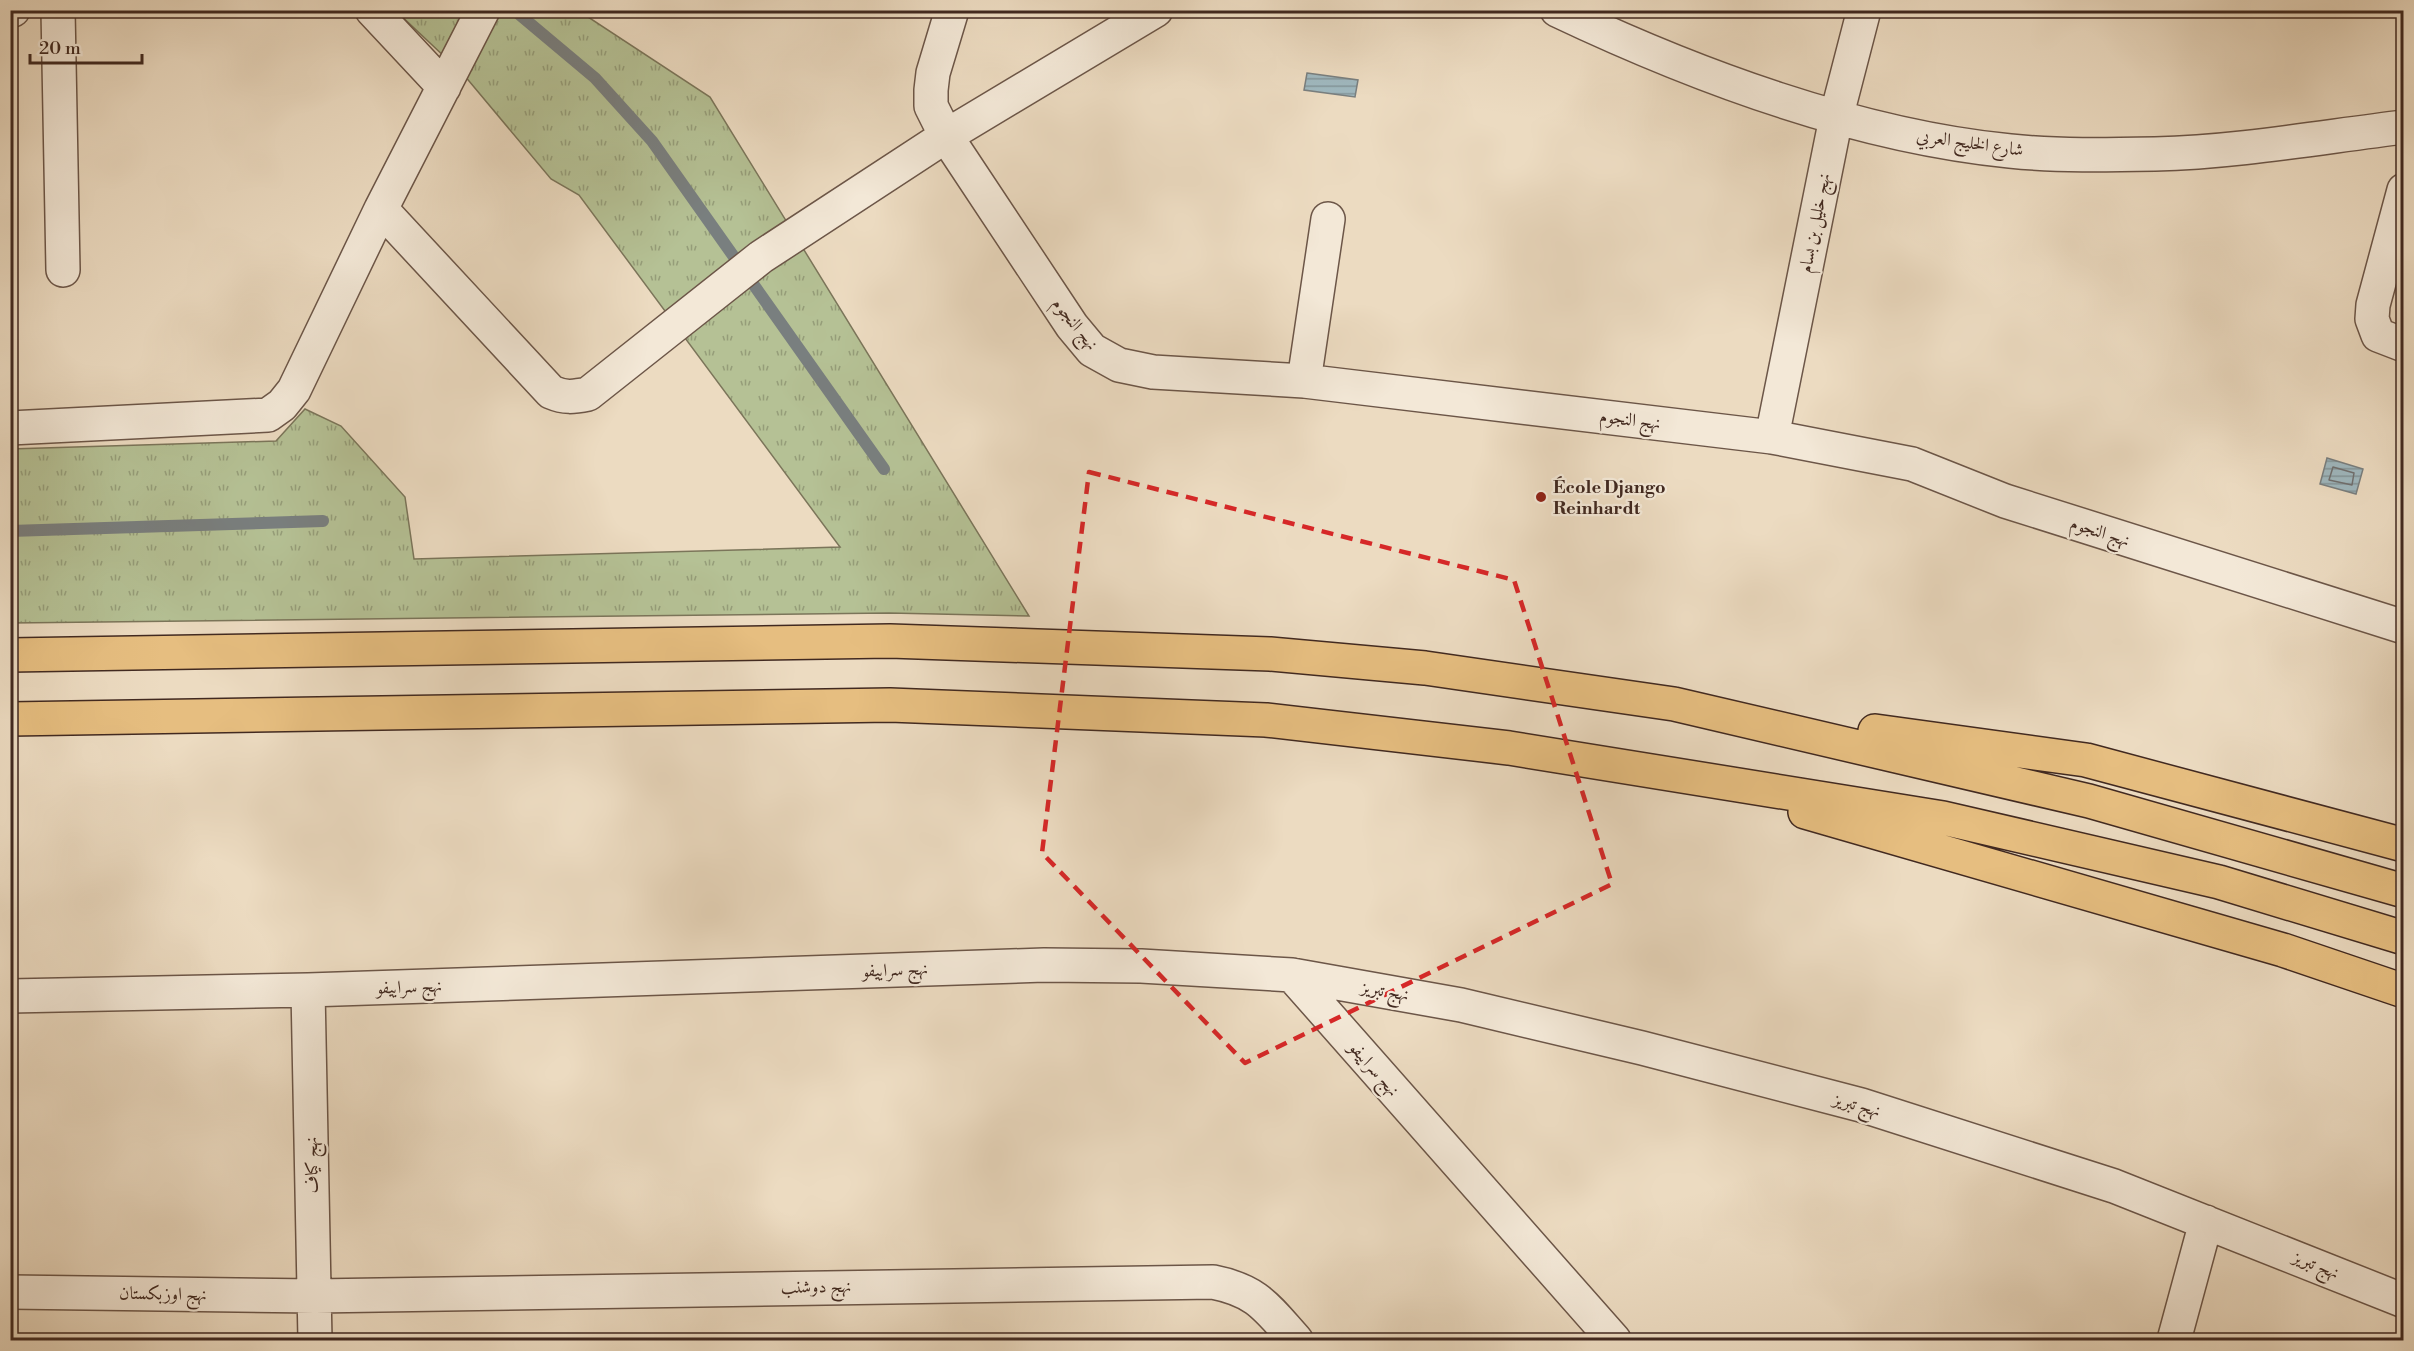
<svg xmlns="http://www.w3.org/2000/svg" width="2414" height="1351" viewBox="0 0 2414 1351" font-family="'Libre Bodoni',Amiri,serif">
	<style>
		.grass { fill: url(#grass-tufts); stroke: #7b755a; stroke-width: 1.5 }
		.water { fill: url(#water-rules); stroke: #797f7f; stroke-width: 1.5 }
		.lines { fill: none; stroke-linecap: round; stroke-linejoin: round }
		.shore { stroke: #707070; stroke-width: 1.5 }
		.stream { stroke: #797f7f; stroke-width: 12 }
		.minor-casing { stroke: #6c5648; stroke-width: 36 }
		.trunk-casing { stroke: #412920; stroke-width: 36 }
		.minor { stroke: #f3e8d7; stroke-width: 33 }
		.trunk { stroke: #e6be80; stroke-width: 33 }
		.marked { fill: none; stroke: #d62828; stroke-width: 4.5; stroke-dasharray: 12 8; stroke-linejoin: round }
		.poi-dot { fill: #8f2418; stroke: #f3e8d7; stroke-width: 2 }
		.labels { text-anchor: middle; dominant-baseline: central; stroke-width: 4.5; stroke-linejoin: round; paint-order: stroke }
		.street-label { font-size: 18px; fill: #412920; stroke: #f3e8d7 }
		.poi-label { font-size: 18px; font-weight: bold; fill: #412920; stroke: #f3e8d7; text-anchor: start }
	</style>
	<defs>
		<pattern id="grass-tufts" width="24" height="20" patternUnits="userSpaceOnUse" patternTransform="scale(1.5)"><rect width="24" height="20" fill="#b5c195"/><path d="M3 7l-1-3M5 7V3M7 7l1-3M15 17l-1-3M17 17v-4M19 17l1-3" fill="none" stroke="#959d79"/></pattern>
		<pattern id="water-rules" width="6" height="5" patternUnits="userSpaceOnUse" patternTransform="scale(1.5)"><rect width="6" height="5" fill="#9fb8bf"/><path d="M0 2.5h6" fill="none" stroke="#83969b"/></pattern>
	</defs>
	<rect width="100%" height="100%" fill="#ecdbc1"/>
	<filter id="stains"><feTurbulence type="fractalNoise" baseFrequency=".00333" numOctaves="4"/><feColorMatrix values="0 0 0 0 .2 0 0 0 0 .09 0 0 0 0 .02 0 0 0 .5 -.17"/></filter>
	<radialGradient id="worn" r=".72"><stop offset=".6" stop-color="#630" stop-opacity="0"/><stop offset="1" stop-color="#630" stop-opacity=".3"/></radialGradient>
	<!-- grass -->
	<path class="grass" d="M396 11H579L710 97 1029 616 889 613 11 623 10 449 276 441 305 409 341 426 405 497 414 559 840 547 579 195 551 179 464 75Z"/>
	<!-- water -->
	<path class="water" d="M1307 73 1358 80 1355 97 1304 90Z
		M2327 458 2363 469 2356 494 2320 484Z"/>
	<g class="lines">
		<!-- shore -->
		<path class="shore" d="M2333 467 2354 473 2352 485 2329 480Z"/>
		<!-- stream -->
		<path class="stream" d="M514 10 595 78 652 141 884 469
			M10 531 323 521"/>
		<defs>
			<path id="minor" d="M58 10 63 270
				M372 10 444 87
				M952 10 933 73 931 90V106L946 136 1072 326 1092 350 1119 365 1153 372 1304 381 1772 437 1912 464 2005 501 2404 627
				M1557 10C1694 75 1858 136 2010 151 2058 156 2107 155 2155 154 2238 152 2321 137 2404 127
				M10 11 13 10
				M2404 190 2373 305 2372 319 2378 335 2404 345
				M381 209 551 392C565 398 573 397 588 394L761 257 946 136 1156 10
				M1304 381 1328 219
				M10 428 268 415 282 405 294 390 381 209 483 10
				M1772 437 1836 118 1864 10
				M1292 975 1614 1340
				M308 990 315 1340
				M10 996 308 990 1044 965 1141 966 1292 975 1461 1005 1642 1048 1861 1105 2114 1186 2404 1301
				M10 1292 315 1296 1213 1282C1258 1291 1267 1308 1296 1340
				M2174 1340 2206 1222"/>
			<path id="trunk" d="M10 655 890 641 1270 654 1425 668 1674 704 2089 801 2404 891
				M10 719 890 705 1266 720 1509 748 1943 818 2219 882 2404 938
				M1875 731 2086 760 2404 845
				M1805 812 2283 950 2404 991"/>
		</defs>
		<!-- minor casing -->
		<use href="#minor" class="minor-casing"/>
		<!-- trunk casing -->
		<use href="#trunk" class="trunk-casing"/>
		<!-- minor -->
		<use href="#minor" class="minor"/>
		<!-- trunk -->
		<use href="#trunk" class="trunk"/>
	</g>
	<!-- marked area -->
	<path class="marked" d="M1089 472 1514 580 1612 884 1245 1063 1042 853Z"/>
	<!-- markers -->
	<circle class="poi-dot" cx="1541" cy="497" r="6"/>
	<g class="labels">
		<!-- street labels -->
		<g class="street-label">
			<text transform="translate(1970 143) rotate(8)">شارع الخليج العربي</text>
			<text transform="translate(1815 223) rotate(-79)">نهج خليل بن بسام</text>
			<text transform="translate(1075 324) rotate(51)">نهج النجوم</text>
			<text transform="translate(1630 420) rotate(7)">نهج النجوم</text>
			<text transform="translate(2100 532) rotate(18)">نهج النجوم</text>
			<text transform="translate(895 970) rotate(-2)">نهج سراييفو</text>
			<text transform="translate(409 987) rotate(-2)">نهج سراييفو</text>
			<text transform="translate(1385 991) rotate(10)">نهج تبريز</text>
			<text transform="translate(1374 1069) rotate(49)">نهج سراييفو</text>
			<text transform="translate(1857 1105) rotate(16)">نهج تبريز</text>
			<text transform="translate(312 1165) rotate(-91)">نهج كياف</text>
			<text transform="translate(2316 1265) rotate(22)">نهج تبريز</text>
			<text transform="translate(816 1287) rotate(-1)">نهج دوشنب</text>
			<text transform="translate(163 1294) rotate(1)">نهج اوزبكستان</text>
		</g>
		<!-- poi labels -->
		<g class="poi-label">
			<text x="1553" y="487">École Django<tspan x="1553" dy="21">Reinhardt</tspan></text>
		</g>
	</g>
	<!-- margin -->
	<rect width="2414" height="1351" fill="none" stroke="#ecdbc1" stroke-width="36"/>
	<rect x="12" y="12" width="2390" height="1327" fill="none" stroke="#412920" stroke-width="3"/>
	<rect x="18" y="18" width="2378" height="1315" fill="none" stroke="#412920" stroke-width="1.5"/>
	<!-- scale -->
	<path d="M30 54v9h112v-9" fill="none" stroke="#412920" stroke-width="3"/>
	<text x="39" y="54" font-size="18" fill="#412920" stroke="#f3e8d7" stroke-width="4.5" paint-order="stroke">20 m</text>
	<rect width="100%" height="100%" filter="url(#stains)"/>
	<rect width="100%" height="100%" fill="url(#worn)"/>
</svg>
